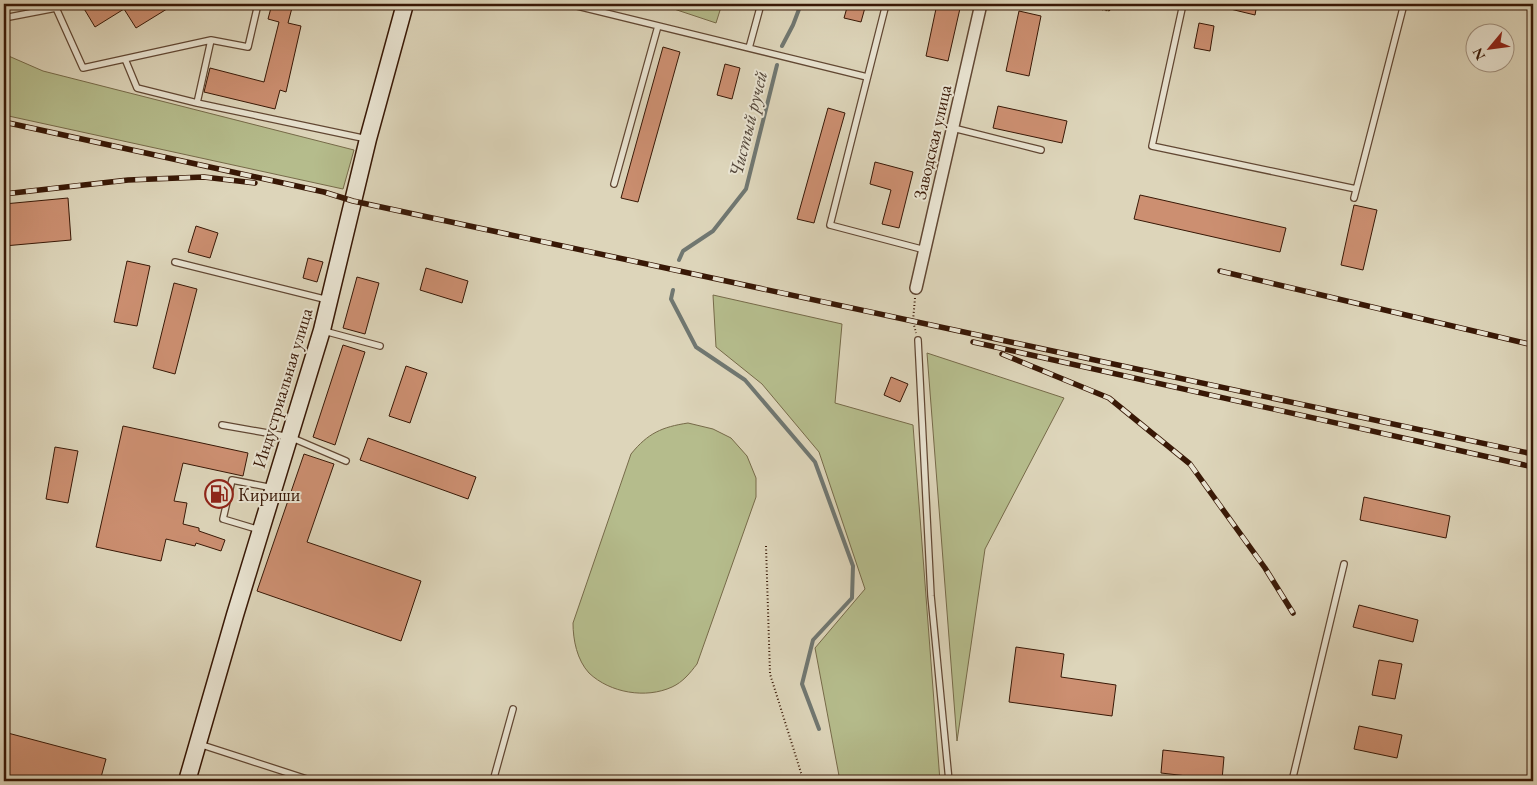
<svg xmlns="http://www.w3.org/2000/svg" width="1537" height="785" viewBox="0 0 1537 785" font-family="'EB Garamond',serif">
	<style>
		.green { fill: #b5bc8c; stroke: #766a49 }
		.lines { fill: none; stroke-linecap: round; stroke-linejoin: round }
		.stream { stroke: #707771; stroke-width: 4 }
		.building { fill: #cc8f71; stroke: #381806 }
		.service-casing { stroke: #614733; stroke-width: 8 }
		.minor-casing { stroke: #614733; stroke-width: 14 }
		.secondary-casing { stroke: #381806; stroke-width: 19 }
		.path { stroke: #381806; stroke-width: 2; stroke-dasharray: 1 2.5; stroke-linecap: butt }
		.service { stroke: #e9e4d2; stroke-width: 5.5 }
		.minor { stroke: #e9e4d2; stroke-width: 11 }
		.secondary { stroke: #e9e4d2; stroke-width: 16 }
		.rail-casing { stroke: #381806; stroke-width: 5.5 }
		.rail { stroke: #e9e4d2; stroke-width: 4; stroke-dasharray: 11; stroke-linecap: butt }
		.labels { text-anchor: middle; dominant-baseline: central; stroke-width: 4; stroke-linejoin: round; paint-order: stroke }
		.street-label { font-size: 18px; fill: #381806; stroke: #e9e4d2 }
		.poi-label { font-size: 18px; fill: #381806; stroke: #e9e4d2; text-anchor: start }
		.water-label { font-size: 19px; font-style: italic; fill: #54473b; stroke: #e9e4d2 }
	</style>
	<rect width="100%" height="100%" fill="#ddd5ba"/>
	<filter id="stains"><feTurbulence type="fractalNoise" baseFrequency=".004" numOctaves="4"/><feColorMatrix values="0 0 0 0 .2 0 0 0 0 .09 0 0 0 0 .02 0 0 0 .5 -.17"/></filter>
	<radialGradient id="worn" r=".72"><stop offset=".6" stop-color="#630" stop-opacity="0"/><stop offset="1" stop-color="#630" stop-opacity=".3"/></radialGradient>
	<!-- green -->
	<path class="green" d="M659 4H722L716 23Z
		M1082 4H1111L1109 11Z
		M4 54 43 71 354 150 343 189 4 115Z
		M713 295 842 324 835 403 913 425 940 781H840L815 648 865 589 819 452 762 384 716 347Z
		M927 353 1064 398 985 549 957 741Z
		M688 423 713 429 731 438 747 456 756 478V497L697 664C690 673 683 682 672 687 646 699 610 693 589 673 577 660 573 640 573 623L631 454C648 433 662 427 688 423Z"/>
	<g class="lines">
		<!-- stream -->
		<path class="stream" d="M782 46 793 25 801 4
			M679 260 683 251 713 231 746 189 777 65
			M673 290 671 299 696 347 745 380 815 462 853 566 852 598 813 640 802 684 819 729"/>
	</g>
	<!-- building -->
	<path class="building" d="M89 4H175L136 28 124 9 95 27 83 7Z
		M272 4H293L288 23 301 26 286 92 280 90 275 109 204 92 210 68 264 82 279 22 268 19Z
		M848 4H866L861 22 844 18Z
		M937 4H961L948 61 926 56Z
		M1222 4H1257L1255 15 1222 7Z
		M1019 11 1041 16 1029 76 1006 71Z
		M1199 23 1214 26 1210 51 1194 48Z
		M663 47 680 52 638 202 621 198Z
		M725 64 740 68 732 99 717 95Z
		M998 106 1067 121 1062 143 993 128Z
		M828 108 845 113 814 223 797 219Z
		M875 162 913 172 899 228 882 224 891 190 870 184Z
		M1140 195 1286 228 1280 252 1134 219Z
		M68 198 71 240 4 246V204Z
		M1354 205 1377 210 1363 270 1341 265Z
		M196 226 218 233 210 258 188 252Z
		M308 258 323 262 317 282 303 278Z
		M127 261 150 266 137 326 114 322Z
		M426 268 468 281 462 303 420 290Z
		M357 277 379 283 365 334 343 328Z
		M174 283 197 289 175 374 153 368Z
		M343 345 365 352 335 445 313 437Z
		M406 366 427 373 410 423 389 416Z
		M891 377 908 384 900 402 884 395Z
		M123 426 248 453 243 476 183 463 174 501 187 503 183 524 199 528V531L225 540 221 551 196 543 195 546 166 539 161 561 96 547Z
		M368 438 476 477 468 499 360 460Z
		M55 447 78 451 68 503 46 499Z
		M304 454 334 464 307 542 421 581 401 641 257 591Z
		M1364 497 1450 516 1446 538 1360 520Z
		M1359 605 1418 620 1413 642 1353 627Z
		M1016 647 1064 654 1061 677 1116 685 1112 716 1009 702Z
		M1379 660 1402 664 1395 699 1372 695Z
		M1359 726 1402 735 1397 758 1354 749Z
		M4 732 106 759 100 781H19L4 777Z
		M1163 750 1224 757 1222 780 1161 773Z"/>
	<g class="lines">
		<defs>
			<path id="service" d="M569 4 867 77
				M886 4 830 225 925 250
				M1183 4 1152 146 1356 189
				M1395 4 1404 6
				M56 8 83 68 211 40
				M4 18 56 8 64 4
				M749 48 761 4
				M125 59 137 88 197 103 367 139
				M197 103 211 40 248 47 258 4
				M953 128 1041 150
				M614 184 658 26
				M1354 198 1404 4
				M175 262 328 300
				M324 331 380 346
				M918 340 931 596 949 781
				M222 425 290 437 346 461
				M260 530 223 519 232 480 273 488
				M199 744 313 781
				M493 781 513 709
				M1292 781 1344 564"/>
			<path id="minor" d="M916 288 981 4"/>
			<path id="secondary" d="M187 781 235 615 322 330 368 139 405 4"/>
		</defs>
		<!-- service casing -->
		<use href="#service" class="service-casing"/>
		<!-- minor casing -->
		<use href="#minor" class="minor-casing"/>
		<!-- secondary casing -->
		<use href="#secondary" class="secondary-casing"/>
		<!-- path -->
		<path class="path" d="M1082 4 1109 11 1111 4
			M915 298 913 321 916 333
			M766 546 770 674 802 776 801 781"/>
		<!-- service -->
		<use href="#service" class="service"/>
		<!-- minor -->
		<use href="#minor" class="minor"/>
		<!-- secondary -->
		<use href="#secondary" class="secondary"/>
		<defs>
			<path id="rail" d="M4 122 324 192 353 201 1533 454
				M4 194 128 180 204 177 255 183
				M1220 271 1533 345
				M973 342 1533 467
				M1002 354 1109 398 1190 464 1265 568 1293 613"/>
		</defs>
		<!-- rail casing -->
		<use href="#rail" class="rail-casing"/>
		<!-- rail -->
		<use href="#rail" class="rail"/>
	</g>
	<!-- icons -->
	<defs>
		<symbol id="fuel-ring" viewBox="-11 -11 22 22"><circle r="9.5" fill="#e9e4d2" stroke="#8f2418" stroke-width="1.5"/><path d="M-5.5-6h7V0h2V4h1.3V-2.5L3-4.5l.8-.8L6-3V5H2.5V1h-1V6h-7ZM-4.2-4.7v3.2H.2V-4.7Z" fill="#8f2418"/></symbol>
	</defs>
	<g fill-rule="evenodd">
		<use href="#fuel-ring" x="203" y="478" width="32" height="32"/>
	</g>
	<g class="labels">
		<!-- street labels -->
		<g class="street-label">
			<text transform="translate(932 142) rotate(-77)">Заводская улица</text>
			<text transform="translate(282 388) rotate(-73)">Индустриальная улица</text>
		</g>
		<!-- poi labels -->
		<g class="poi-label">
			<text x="238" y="494">Кириши</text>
		</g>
		<!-- water labels -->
		<g class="water-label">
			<text transform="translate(748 124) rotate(-76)">Чистый ручей</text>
		</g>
	</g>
	<!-- margin -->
	<rect width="1537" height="785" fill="none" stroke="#ddd5ba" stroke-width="20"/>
	<rect x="5" y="5" width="1527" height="775" fill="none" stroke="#381806" stroke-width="2.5"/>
	<rect x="10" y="10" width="1517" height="765" fill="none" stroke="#381806"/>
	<!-- north arrow -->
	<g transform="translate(1490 48) rotate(241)"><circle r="24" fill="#e9e4d2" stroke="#a29280"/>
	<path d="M0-4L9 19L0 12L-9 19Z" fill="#8f2418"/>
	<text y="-8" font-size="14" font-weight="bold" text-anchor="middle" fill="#381806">N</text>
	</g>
	<rect width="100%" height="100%" filter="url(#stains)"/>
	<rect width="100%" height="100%" fill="url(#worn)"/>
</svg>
